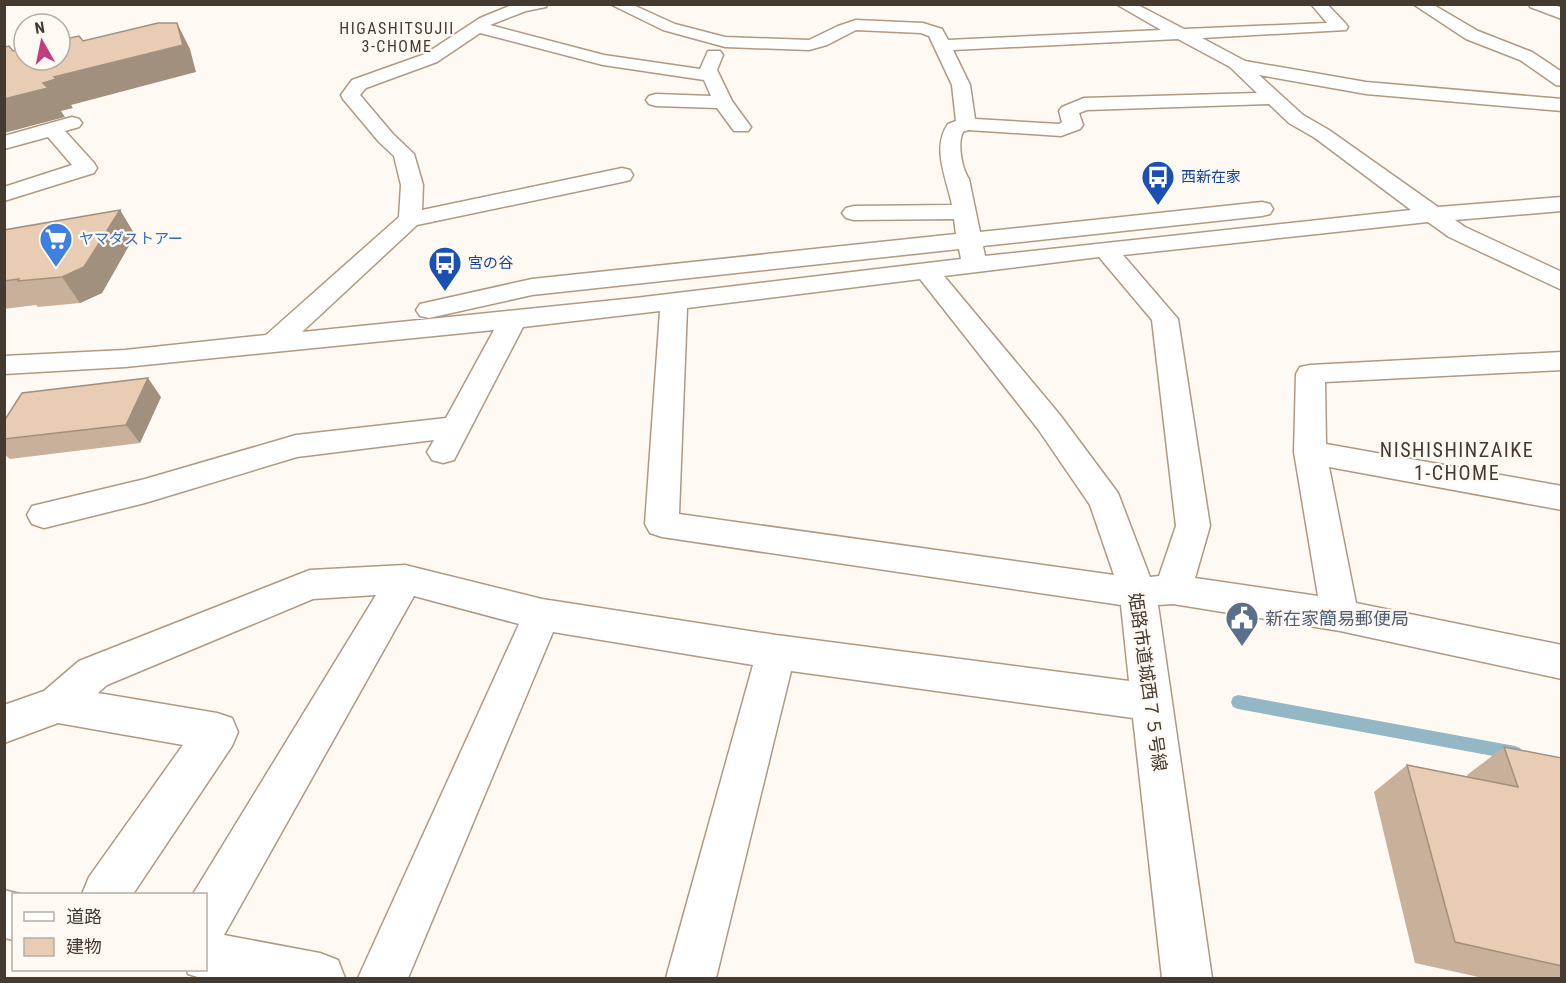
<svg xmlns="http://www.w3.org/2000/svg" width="1566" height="983" viewBox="0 0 1566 983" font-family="'Roboto Condensed','Noto Sans JP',sans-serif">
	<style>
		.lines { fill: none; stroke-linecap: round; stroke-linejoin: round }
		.stream { fill: #93b7c4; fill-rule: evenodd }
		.minor-casing { stroke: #b19880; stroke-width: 3 }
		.minor { fill: #fff; fill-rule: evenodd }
		.wall { fill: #c8b09b }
		.shaded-wall { fill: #a2907e }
		.building { fill: #e8cdb4; stroke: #a2907e; stroke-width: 1.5 }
		.labels { text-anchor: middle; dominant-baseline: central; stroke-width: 4.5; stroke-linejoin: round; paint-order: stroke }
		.far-transit-label { font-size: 15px; fill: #164399; stroke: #fff9f4; text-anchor: start }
		.far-shop-label { font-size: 15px; fill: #366cbe; stroke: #fff9f4; text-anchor: start }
		.far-neighbourhood-label { font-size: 16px; letter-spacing: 1.5px; fill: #453a30; stroke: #fff9f4 }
		.service-label { font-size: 18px; fill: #4e5e75; stroke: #fff9f4; text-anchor: start }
		.street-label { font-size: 18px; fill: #453a30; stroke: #fff9f4 }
		.neighbourhood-label { font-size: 20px; letter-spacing: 1.5px; fill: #453a30; stroke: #fff9f4 }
	</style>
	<rect width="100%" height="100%" fill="#fff9f4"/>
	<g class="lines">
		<!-- stream -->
		<path class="stream" d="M1238 695 1515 746 1520 748 1523 753 1520 758 1515 760 1238 709 1233 707 1231 702 1233 697Z"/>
		<defs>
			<path id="minor" d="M514 4H547L546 7 526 11 490 25 604 55 700 69 708 51H720L723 55 717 70 732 101 751 127 748 131H734L717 108 656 106 649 104 646 100 649 96 656 94 711 96 704 80 603 65 480 33 437 62 366 88 360 95 393 134 414 154 423 185 422 210 622 168 630 170 633 175 630 180 622 182 417 225 302 332 635 298 961 259 959 249 532 295 429 318 420 316 416 310 420 304 532 279 956 234 954 219 854 220 846 218 842 213 846 208 854 206 952 205C947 179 931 148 948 124L956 121 952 85 929 36 921 33 856 30 827 45 809 50 725 47 663 30 610 4H631L675 24 725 37 809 40 838 26 856 20 923 23 942 29 948 40 1161 30 1116 4H1136L1184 29 1327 23 1311 4H1327L1346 24 1348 27 1346 30 1202 38 1245 61 1366 82 1562 99V111L1366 94 1259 75 1303 115 1329 130 1438 207 1562 197V211L1455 220 1465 227 1562 272V290L1449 237 1428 222 1123 255 1178 319 1210 526 1195 578 1318 596 1294 452 1296 374 1300 367 1310 365 1562 352V370L1325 382 1326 444 1562 486V510L1329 467 1356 603 1562 645V679L1340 631 1173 604 1158 605 1212 978H1162L1133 718 791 671 716 978H666L753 665 553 632 408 978H358L519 624 414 596 224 935 320 953 338 960 345 978H201L188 974 187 970H206V894H193L376 595 313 599 107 685 98 693 217 713 232 718 238 732 232 746 133 894H82L89 877 183 745 58 723 4 743V705L44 691 79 661 297 575 310 570 405 565 542 599 776 635 1129 681 1121 605 662 537 650 533 645 524 660 311 523 327 454 460 443 463 432 460 427 452 434 440 297 457 145 503 44 528 32 524 27 515 32 506 145 479 296 435 446 418 494 330 125 367 4 374V356L125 350 266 335 399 217 401 185 394 156 379 142 343 99 341 95 352 80 425 54 480 18ZM1178 39 1230 67 1257 93 1084 98 1062 107 1059 111 1062 122 1059 124 975 119 970 85 953 50ZM1269 104 1289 123 1315 138 1411 210 985 256 983 246 1262 216 1270 214 1273 209 1270 204 1262 202 980 232 969 179C962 169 957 144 963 132L968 130 1061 136 1080 129 1083 125 1079 113 1087 110ZM1099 257 1152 320 1176 526 1159 576 1150 577 1118 493 1060 415 944 276ZM920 279 1038 429 1090 505 1114 575 679 514 687 308Z
				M1413 4H1432L1478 31 1532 52 1562 72V86L1556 85 1520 60 1466 39Z
				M1529 4H1552L1562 8V19L1530 7Z
				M72 117 79 119 82 123 79 127 65 131 94 163 97 168 94 173 4 201V187L72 165 48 137 4 149V136Z
				M4 890 20 894H14V940L4 938Z"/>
		</defs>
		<!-- minor casing -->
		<use href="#minor" class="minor-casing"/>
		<!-- minor -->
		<use href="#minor" class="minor"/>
	</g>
	<!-- wall -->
	<path class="wall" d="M120 210 135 235 102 293 80 303 38 307 36 305 4 309V230Z
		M161 397 140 443 10 459 4 454V421Z
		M1504 747 1562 758V978H1483L1415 963 1374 792 1407 765 1468 777 1467 775Z"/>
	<!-- shaded-wall -->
	<path class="shaded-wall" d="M177 23 190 49 196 72 71 105 73 108 61 111 65 117 4 133V99Z
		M120 210 135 235 102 293 80 303 62 277Z
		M148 378 161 397 140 443 126 425Z"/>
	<!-- building -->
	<path class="building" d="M158 23H177L183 45 54 77 56 79 43 83 48 88 4 99V47L9 46 13 51 24 48V60H60V40L79 36 83 41Z
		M120 210 84 267 62 277 18 281 19 279 4 281V230Z
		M148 378 126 425 4 439V421L22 393Z
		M1504 747 1562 758V966L1455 942 1407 765 1518 787Z"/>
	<!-- icons -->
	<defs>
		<symbol id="bus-pin" viewBox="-11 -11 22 30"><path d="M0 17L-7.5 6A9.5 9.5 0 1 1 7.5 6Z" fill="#1a4fb4" stroke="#fff9f4"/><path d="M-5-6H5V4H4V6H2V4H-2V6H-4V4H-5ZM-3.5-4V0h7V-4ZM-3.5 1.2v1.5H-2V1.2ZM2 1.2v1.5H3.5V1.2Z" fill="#fff"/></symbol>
		<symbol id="supermarket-pin" viewBox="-11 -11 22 30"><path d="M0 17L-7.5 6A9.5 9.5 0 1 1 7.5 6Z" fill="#3f7fe0" stroke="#fff9f4"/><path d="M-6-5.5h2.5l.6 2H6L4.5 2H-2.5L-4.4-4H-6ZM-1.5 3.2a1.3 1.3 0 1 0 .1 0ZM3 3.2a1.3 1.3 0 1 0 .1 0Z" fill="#fff"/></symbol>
		<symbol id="civic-pin" viewBox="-11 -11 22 30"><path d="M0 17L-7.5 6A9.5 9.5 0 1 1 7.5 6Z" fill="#5c6f8a" stroke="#fff9f4"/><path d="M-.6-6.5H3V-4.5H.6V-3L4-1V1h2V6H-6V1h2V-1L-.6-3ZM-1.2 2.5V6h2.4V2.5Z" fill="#fff"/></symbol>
	</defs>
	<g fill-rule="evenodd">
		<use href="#bus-pin" x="1139" y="158" width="38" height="52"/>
		<use href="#supermarket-pin" x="37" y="220" width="38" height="52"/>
		<use href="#bus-pin" x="426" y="244" width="38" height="52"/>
		<use href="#civic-pin" x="1223" y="599" width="38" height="52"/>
	</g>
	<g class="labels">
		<!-- far-transit labels -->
		<g class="far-transit-label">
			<text x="1181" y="177">西新在家</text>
			<text x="468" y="263">宮の谷</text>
		</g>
		<!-- far-shop labels -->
		<g class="far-shop-label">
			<text x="79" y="239">ヤマダストアー</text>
		</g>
		<!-- far-neighbourhood labels -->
		<g class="far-neighbourhood-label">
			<text x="397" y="28">HIGASHITSUJII<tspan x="397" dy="18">3-CHOME</tspan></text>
		</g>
		<!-- service labels -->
		<g class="service-label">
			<text x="1265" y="618">新在家簡易郵便局</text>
		</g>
		<!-- street labels -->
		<g class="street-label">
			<text transform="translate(1148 682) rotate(82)">姫路市道城西７５号線</text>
		</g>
		<!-- neighbourhood labels -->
		<g class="neighbourhood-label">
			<text x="1457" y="450">NISHISHINZAIKE<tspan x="1457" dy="23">1-CHOME</tspan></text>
		</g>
	</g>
	<!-- border -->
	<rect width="1566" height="983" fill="none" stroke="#453a30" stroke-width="12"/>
	<!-- legend -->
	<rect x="12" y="893" width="195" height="78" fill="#fff9f4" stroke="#b5ada6" stroke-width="1.5"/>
	<rect x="24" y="912" width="30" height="9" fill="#ffffff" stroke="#b5ada6" stroke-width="1.5"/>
	<text x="66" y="923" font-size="18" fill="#453a30">道路</text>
	<rect x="24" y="938" width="30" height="18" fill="#e8cdb4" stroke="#b5ada6" stroke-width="1.5"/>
	<text x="66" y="953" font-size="18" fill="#453a30">建物</text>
	<!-- north arrow -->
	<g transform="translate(42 42) rotate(351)"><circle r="28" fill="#fff9f4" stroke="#b5ada6" stroke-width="1.5"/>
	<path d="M0-4.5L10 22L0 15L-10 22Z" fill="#c33c7d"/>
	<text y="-9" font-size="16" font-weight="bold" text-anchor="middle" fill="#453a30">N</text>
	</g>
</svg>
